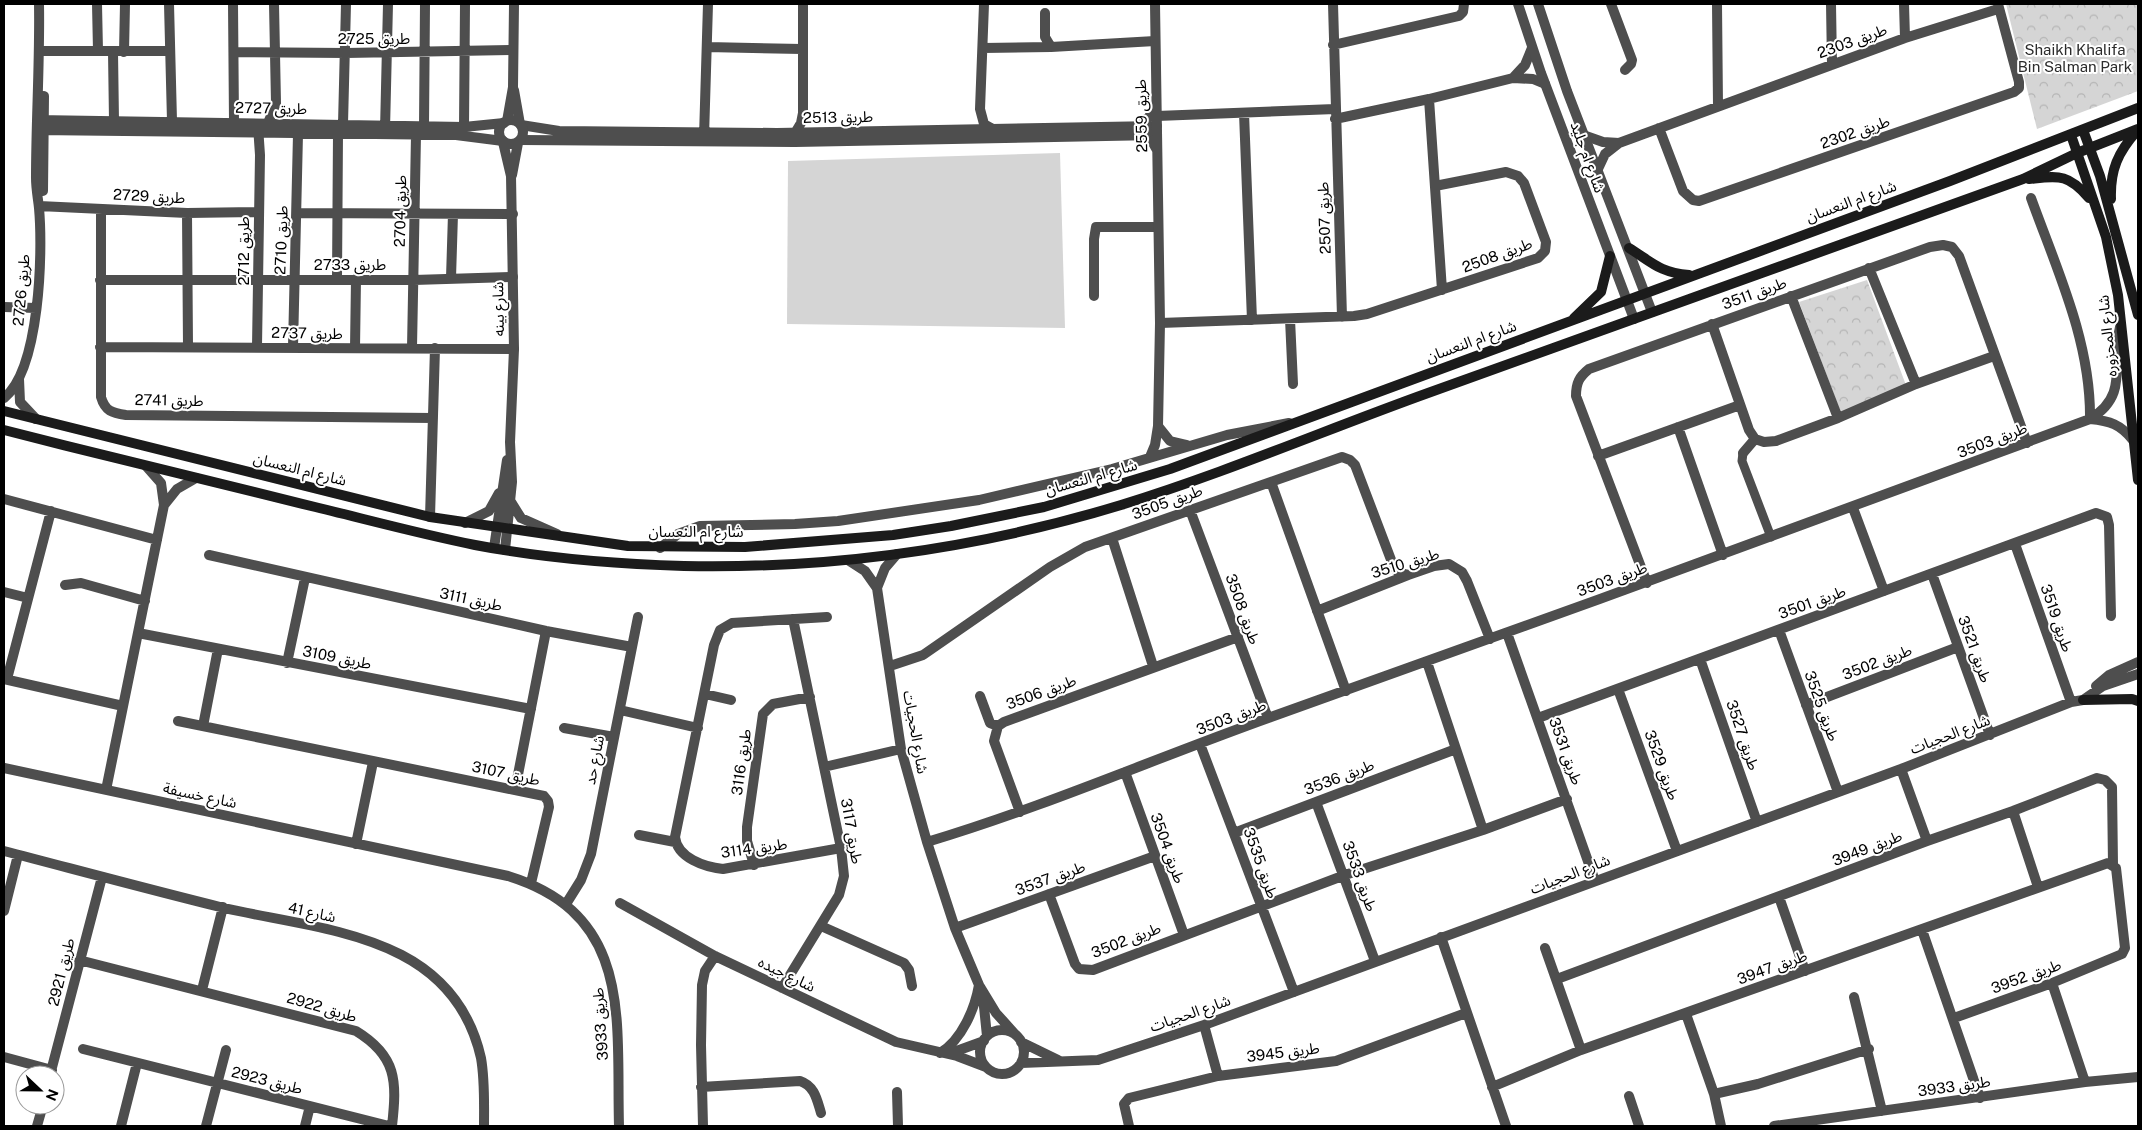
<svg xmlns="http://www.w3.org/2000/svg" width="2142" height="1130" viewBox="0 0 2142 1130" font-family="'Public Sans','Noto Sans Arabic',sans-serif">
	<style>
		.park { fill: url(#park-crowns) }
		.garden { fill: #d5d5d5 }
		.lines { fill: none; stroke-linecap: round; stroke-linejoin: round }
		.pedestrian { stroke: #4e4e4e; stroke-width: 9 }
		.minor { stroke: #4e4e4e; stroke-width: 10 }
		.tertiary { stroke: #4e4e4e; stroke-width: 10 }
		.secondary { stroke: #1b1b1b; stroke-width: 10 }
		.labels { text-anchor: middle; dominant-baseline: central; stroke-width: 4; stroke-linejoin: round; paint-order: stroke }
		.street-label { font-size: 15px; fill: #000; stroke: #fff }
		.park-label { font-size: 15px; fill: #2c2c2c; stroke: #fff }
	</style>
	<defs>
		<pattern id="park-crowns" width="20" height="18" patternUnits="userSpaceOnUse" patternTransform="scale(1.25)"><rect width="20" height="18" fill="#d5d5d5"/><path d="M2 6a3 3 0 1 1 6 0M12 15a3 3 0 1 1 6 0" fill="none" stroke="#b5b5b5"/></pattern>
	</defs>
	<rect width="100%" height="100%" fill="#fff"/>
	<!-- park -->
	<path class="park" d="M2006 4H2138V91L2037 129Z
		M1867 280 1907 388 1841 413 1799 302Z"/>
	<!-- garden -->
	<path class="garden" d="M1060 153 1065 328 787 324 788 161Z"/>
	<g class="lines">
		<!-- pedestrian -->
		<path class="pedestrian" d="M1743 453 1742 461 1771 537"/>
		<!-- minor -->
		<path class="minor" d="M97 4 98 51
			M169 4 172 121
			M233 4 234 122
			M984 4 980 109 984 124 993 129
			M1333 4 1342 317
			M1611 4 1632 60 1631 64 1625 70
			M1717 4 1718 106
			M1831 4 1832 65
			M1904 4 1905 38
			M1045 13V37L1051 47 1155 41
			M1333 45 1459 16 1463 12 1464 4
			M707 47 802 49
			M983 48 1051 47
			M40 51H170
			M113 52 114 121
			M124 52 125 4
			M234 52 346 53 513 50
			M1513 78 1525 65 1532 48
			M1429 99 1442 290
			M1244 113 1252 320
			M1157 116 1335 109
			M1335 119 1429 99 1513 78 1533 79 1545 84
			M37 120 464 127 504 123
			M268 123 276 103 274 4
			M343 124 346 4
			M521 125 559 131 777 133 1157 126
			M424 126 425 4
			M464 127 465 4
			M1659 128 1683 191 1693 200 1699 201 2014 92 2019 88V82L1998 4
			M37 130 456 135 503 141
			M385 130 388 4
			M795 133 801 123 803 113V4
			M1586 136 1603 142 1619 143
			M704 137 708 4
			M521 140 795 142 1157 135
			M1598 169 1605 154 1619 143 1905 38 1998 9
			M43 191 44 96
			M2031 198C2057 270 2091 342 2090 419
			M39 206 187 213 258 212
			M101 209V397C105 411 112 413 126 415L433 418
			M187 213 188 346
			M297 213 513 214
			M1869 268 1916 384
			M451 278 453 214
			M337 279 338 133
			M100 280H414L513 277
			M1094 296V239L1096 227H1157
			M1791 296 1838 418
			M4 307 36 308
			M1290 319 1293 384
			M1160 323 1354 316 1367 314 1538 258 1545 251 1546 242 1524 183 1518 176 1506 172 1435 186
			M1712 324 1749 430 1755 439 1764 442 1776 441 1838 418 1916 384 1994 356
			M100 347 514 349
			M257 347 260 155 258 126
			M293 347 298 134
			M355 348 356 279
			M412 348 416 135
			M19 379 20 402 36 419
			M4 398C40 369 43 252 39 208 38 198 36 189 36 178 36 120 40 62 39 4
			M2090 419C2110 421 2120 424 2133 440
			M1678 427 1723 555
			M1743 453 1755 439
			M1598 456 1740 405
			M1271 482 1346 691
			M4 499 157 540
			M165 504 177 489 196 478
			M1853 508 1884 591
			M1190 510 1268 718
			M430 517 435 348
			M1112 538 1153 666
			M2015 544 2071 702
			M209 555 546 631 632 647
			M848 560 865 571 877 588 901 749 927 842 955 928 979 985 996 1013 1014 1033
			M1932 574 1990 735
			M1647 583 1576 396C1576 383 1579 377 1589 369L1930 247 1943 245 1952 247 1959 256 2027 443
			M65 585 81 583 145 601
			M877 588 885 568 897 554
			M4 592 28 598
			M1317 611 1408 575 1434 566 1449 564 1462 572 1467 581 1490 639
			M827 617 732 623 720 630 714 645 675 837C677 858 705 867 723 869L841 848
			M1779 630 1838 792
			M138 633 531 709
			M1507 633 1595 881
			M1700 659 1757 822
			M1427 662 1483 830
			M287 663 305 578
			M890 666 923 655 1050 567 1085 547 1342 457 1350 460 1355 465 1393 565 1398 572 1408 575
			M4 679 123 706
			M7 679 51 511
			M2096 686 2109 675 2138 662
			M1618 689 1677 851
			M705 694 731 700
			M980 696 990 723 998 726
			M1806 705 1958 647
			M620 710 698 728
			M1538 718 2096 513 2107 517 2109 525 2111 616
			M178 721 544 796 548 801 549 807 531 883
			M203 726 218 649
			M564 728 614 737
			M1200 744 1294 992
			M824 767 901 749
			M4 768 508 876C634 915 616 1020 619 1126
			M1901 769 1927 841
			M1125 772 1184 935
			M106 790 164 505 161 483 146 466
			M515 790 546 631
			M1316 802 1375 961
			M2013 811 2038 887
			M1020 812 994 741 998 726 1004 722 1238 637
			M1234 833 1456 749
			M639 835 675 842
			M927 842C1044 807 1156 758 1271 717 1545 620 1817 520 2090 419 2130 395 2111 364 2120 327
			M356 844 373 762
			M4 851C77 870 151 890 224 908 325 931 453 934 481 1058 485 1081 484 1104 484 1126
			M754 865 747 841V827L763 714 773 704 810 697
			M1049 894 1075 964 1079 969 1093 970 1345 875 1483 830 1567 799
			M1779 897 1805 971
			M620 903 715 956 896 1042 957 1056 986 1067
			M566 904 581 880 591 854 638 617
			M4 911 18 855
			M821 926 904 963 909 970 912 986
			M955 928 1155 856
			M1922 930 1980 1098
			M1441 937 1506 1126
			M1545 948 1581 1050
			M79 960 356 1031C397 1056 397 1081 392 1126
			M1557 979 1927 841 2013 811 2097 778 2105 780 2112 787 2113 865
			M2052 983 2085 1082
			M782 988 839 895 844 876 841 848 793 619
			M202 990 223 907
			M983 997 987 1036
			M1854 997 1882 1111
			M1686 1014 1714 1094 1721 1126
			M1204 1025 1218 1076
			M980 1052a22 22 0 1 1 44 0a22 22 0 1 1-44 0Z
			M1021 1042 1058 1060
			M83 1049 389 1126
			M940 1053C962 1040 975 1008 979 985
			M951 1053 984 1041
			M4 1057 52 1070
			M1021 1063 1098 1060 1204 1025 1901 769 2071 702 2083 700 2103 686 2138 674
			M50 1075 102 877
			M701 1087 800 1081C815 1086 817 1100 821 1113
			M1492 1087 1581 1050 2108 863 2116 868 2125 948 2122 954 2052 983 1954 1018
			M897 1092 898 1126
			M1714 1094 1758 1084 1869 1049
			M1629 1096 1639 1126
			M37 1126 43 1105
			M121 1126 137 1063
			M206 1126 226 1050
			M305 1126 310 1106
			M703 1126 701 1045 702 985 705 971 715 956
			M1129 1126 1124 1104 1129 1098 1218 1076 1336 1061 1466 1013
			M1774 1126 2085 1082 2138 1077"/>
		<!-- tertiary -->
		<path class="tertiary" d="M1518 4 1541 73 1634 319
			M1538 4 1567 91 1652 312
			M514 90 520 124
			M499 132a12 12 0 1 1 24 0a12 12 0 1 1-24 0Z
			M507 121 513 87 514 4
			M1136 126 1149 117 1155 106
			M1136 135 1153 143 1157 150
			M503 142 511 176 514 349 510 442 512 482 505 550
			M512 175 518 143
			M1158 426 1170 441 1187 445
			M1150 457 1155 445 1158 426 1160 323 1155 4
			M511 502 521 518 557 534
			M465 523 489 511 499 493
			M494 548 507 460
			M660 548 678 534 700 526 795 524 838 521 979 500 1112 469 1227 435 1289 423"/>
		<!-- secondary -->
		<path class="secondary" d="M2083 130 2100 176 2138 315
			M2071 135 2106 237 2118 295 2138 480
			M2029 179C2058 176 2068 173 2089 198
			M2111 199C2110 170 2118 152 2137 131
			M1629 248C1653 263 1659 272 1689 275
			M1574 318 1601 292 1610 256
			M4 411 430 517 628 546 745 547 893 535 951 526 1044 507 1170 469 1950 181 2138 108
			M4 430C106 456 208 481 311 506 365 519 420 534 475 545 543 558 615 564 684 566 831 569 980 548 1121 505 1225 473 1325 430 1428 393 1626 322 1824 250 2023 179L2077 153 2138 129
			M2083 700 2132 699 2138 701"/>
	</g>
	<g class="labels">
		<!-- street labels -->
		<g class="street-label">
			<text x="374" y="38">طريق 2725</text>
			<text transform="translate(1852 41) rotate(-20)">طريق 2303</text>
			<text transform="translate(271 108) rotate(1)">طريق 2727</text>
			<text transform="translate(1141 116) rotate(-91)">طريق 2559</text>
			<text transform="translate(838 117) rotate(-1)">طريق 2513</text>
			<text transform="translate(1855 132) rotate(-19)">طريق 2302</text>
			<text transform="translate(1588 157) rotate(70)">شارع ام جليد</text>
			<text transform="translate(149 196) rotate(3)">طريق 2729</text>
			<text transform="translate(1851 201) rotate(-20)">شارع ام النعسان</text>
			<text transform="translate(400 211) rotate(-89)">طريق 2704</text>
			<text transform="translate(1324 218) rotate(-92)">طريق 2507</text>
			<text transform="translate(281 240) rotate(-88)">طريق 2710</text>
			<text transform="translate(243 251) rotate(-90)">طريق 2712</text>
			<text transform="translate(1497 255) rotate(-20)">طريق 2508</text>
			<text x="350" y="264">طريق 2733</text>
			<text transform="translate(21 290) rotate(-85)">طريق 2726</text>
			<text transform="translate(1754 293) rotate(-20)">طريق 3511</text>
			<text transform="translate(498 309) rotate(-91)">شارع بينه</text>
			<text transform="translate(307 333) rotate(1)">طريق 2737</text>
			<text transform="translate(2107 336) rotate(-96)">شارع المحزوره</text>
			<text transform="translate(1471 341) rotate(-20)">شارع ام النعسان</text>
			<text transform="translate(169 400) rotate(1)">طريق 2741</text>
			<text transform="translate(1992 440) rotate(-21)">طريق 3503</text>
			<text transform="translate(300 469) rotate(14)">شارع ام النعسان</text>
			<text transform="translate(1091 477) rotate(-16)">شارع ام النعسان</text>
			<text transform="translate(1167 502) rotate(-20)">طريق 3505</text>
			<text x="696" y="531">شارع ام النعسان</text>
			<text transform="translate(1405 563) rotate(-17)">طريق 3510</text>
			<text transform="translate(1612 579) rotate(-20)">طريق 3503</text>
			<text transform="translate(471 599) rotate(12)">طريق 3111</text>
			<text transform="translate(1812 602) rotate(-20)">طريق 3501</text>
			<text transform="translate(1243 609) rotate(70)">طريق 3508</text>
			<text transform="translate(2057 618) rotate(71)">طريق 3519</text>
			<text transform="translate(1975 649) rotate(70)">طريق 3521</text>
			<text transform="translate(337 657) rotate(11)">طريق 3109</text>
			<text transform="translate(1877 662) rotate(-21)">طريق 3502</text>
			<text transform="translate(1041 692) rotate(-20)">طريق 3506</text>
			<text transform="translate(1822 706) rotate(70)">طريق 3525</text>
			<text transform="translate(1231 717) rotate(-21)">طريق 3503</text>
			<text transform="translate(916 732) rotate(80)">شارع الحجيات</text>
			<text transform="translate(1950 734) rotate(-21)">شارع الحجيات</text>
			<text transform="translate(1743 735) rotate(71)">طريق 3527</text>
			<text transform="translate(1566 751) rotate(70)">طريق 3531</text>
			<text transform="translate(594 760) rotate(-79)">شارع حد</text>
			<text transform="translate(741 762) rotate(-82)">طريق 3116</text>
			<text transform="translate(1662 765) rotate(70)">طريق 3529</text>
			<text transform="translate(506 773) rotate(12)">طريق 3107</text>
			<text transform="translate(1339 777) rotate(-21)">طريق 3536</text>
			<text transform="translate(200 795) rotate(12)">شارع خسيفة</text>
			<text transform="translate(852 831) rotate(80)">طريق 3117</text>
			<text transform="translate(754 848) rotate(-8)">طريق 3114</text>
			<text transform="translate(1168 848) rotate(70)">طريق 3504</text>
			<text transform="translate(1867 848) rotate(-21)">طريق 3949</text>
			<text transform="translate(1261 863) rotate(70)">طريق 3535</text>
			<text transform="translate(1570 874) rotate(-21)">شارع الحجيات</text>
			<text transform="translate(1360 876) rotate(70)">طريق 3533</text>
			<text transform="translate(1050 878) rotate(-20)">طريق 3537</text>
			<text transform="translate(312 912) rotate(12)">شارع 41</text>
			<text transform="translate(1126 940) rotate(-21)">طريق 3502</text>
			<text transform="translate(1772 967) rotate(-20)">طريق 3947</text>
			<text transform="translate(61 972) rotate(-76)">طريق 2921</text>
			<text transform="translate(787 974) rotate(26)">شارع جيده</text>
			<text transform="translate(2026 976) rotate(-20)">طريق 3952</text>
			<text transform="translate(322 1007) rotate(16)">طريق 2922</text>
			<text transform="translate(1190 1013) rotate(-19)">شارع الحجيات</text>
			<text transform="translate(600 1024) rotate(-94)">طريق 3933</text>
			<text transform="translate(1283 1052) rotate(-7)">طريق 3945</text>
			<text transform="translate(267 1080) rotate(14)">طريق 2923</text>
			<text transform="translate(1954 1086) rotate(-8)">طريق 3933</text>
		</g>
		<!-- park labels -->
		<g class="park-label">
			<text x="2075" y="49">Shaikh Khalifa<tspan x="2075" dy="17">Bin Salman Park</tspan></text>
		</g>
	</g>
	<!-- border -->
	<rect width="2142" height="1130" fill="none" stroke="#000000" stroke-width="10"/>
	<!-- north arrow -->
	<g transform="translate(40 1090) rotate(112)"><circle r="24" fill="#ffffff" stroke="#999999"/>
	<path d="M0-4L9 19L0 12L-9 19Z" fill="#000000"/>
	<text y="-8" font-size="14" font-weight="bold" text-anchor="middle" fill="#000000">N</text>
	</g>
</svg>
